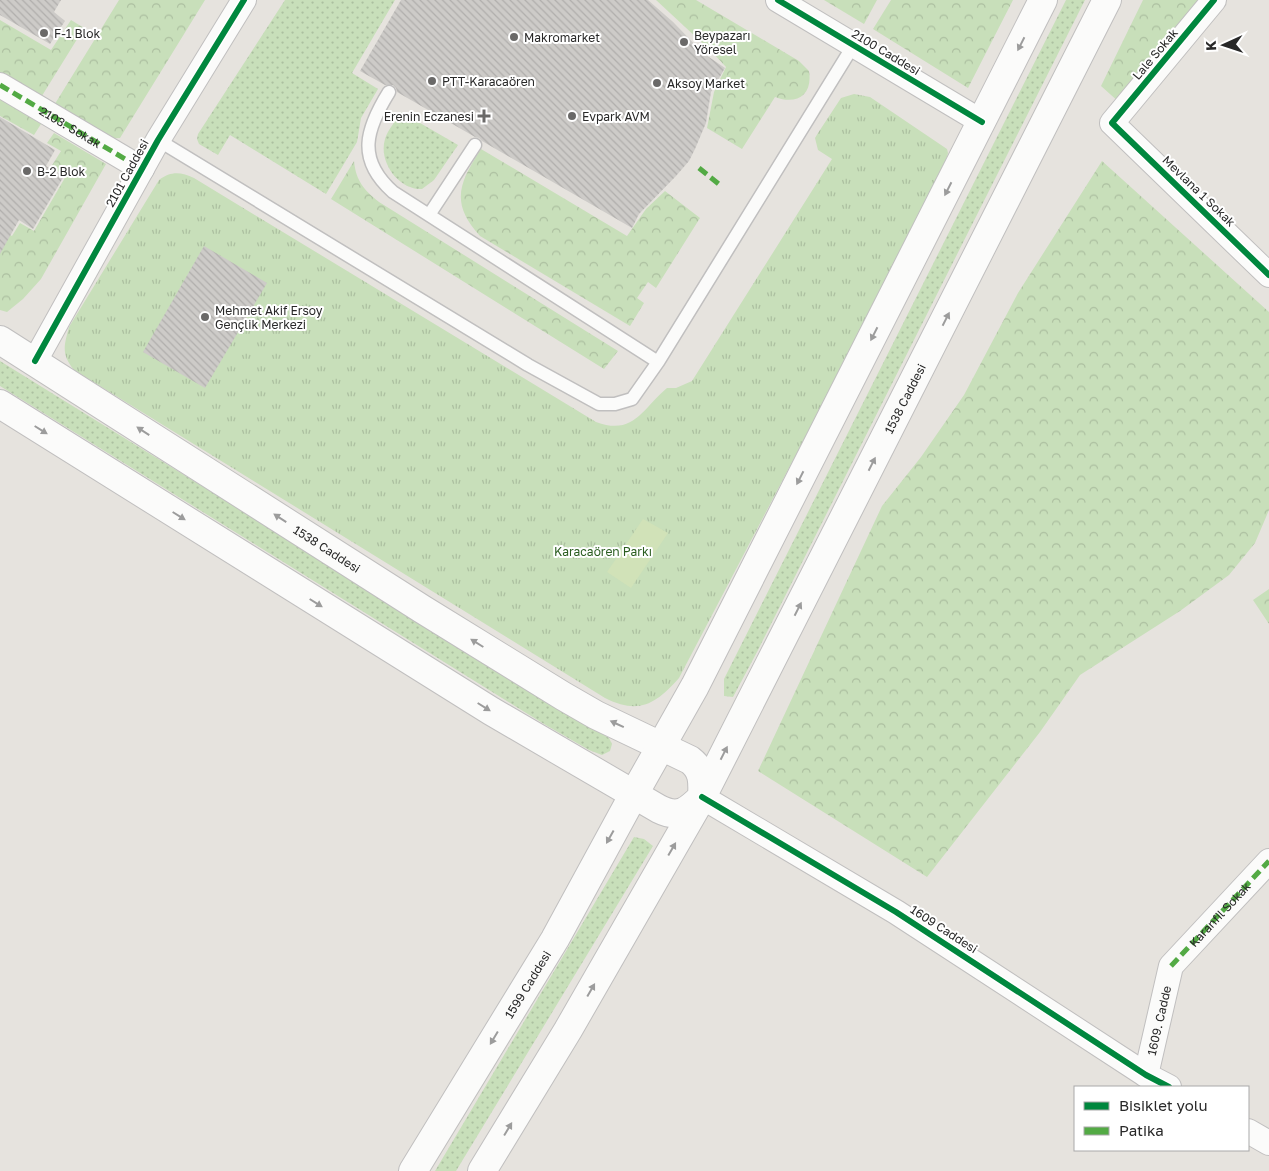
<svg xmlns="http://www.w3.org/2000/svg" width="1269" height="1171" viewBox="0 0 1269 1171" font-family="'Golos Text',sans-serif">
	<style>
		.grass { fill: url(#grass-dots) }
		.forest { fill: url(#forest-crowns) }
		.park { fill: url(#park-tufts) }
		.pitch { fill: #d1e2b8 }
		.building { fill: url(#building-back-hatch) }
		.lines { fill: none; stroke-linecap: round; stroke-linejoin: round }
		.service-casing { stroke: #c0bfbf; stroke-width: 15 }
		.minor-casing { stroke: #c0bfbf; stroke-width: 26 }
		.secondary-casing { stroke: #c0bfbf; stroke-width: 30 }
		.service { stroke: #fbfbfa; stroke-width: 12 }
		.minor { stroke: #fbfbfa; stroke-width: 24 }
		.secondary { stroke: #fbfbfa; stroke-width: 28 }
		.quiet { stroke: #53aa44; stroke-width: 5; stroke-dasharray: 10 5; stroke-linecap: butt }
		.cycleway-casing { stroke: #fff; stroke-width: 9 }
		.cycleway { stroke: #00873e; stroke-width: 6 }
		.oneway { fill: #9c9c9c }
		.poi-dot { fill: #6a6968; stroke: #fff; stroke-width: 2 }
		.labels { text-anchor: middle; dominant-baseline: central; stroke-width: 4; stroke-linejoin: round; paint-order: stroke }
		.poi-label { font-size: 12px; fill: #282828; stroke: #fff; text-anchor: start }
		.street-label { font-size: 12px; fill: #282828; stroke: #fff }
		.park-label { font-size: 12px; fill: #2a5d20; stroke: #fff }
	</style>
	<defs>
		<pattern id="grass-dots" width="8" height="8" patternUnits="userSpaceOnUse" patternTransform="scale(1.25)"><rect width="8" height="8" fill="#c8dfba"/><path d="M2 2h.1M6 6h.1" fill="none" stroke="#acbfa0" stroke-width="1.8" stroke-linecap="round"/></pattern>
		<pattern id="forest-crowns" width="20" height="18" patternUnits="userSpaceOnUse" patternTransform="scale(1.25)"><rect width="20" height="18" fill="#c8dfba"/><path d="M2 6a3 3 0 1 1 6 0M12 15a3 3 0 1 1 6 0" fill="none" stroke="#acbfa0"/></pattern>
		<pattern id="park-tufts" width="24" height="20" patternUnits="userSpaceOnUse" patternTransform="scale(1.25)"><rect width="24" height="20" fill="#c8dfba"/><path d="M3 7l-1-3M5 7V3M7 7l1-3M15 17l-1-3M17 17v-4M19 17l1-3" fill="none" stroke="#acbfa0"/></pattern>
		<pattern id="building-back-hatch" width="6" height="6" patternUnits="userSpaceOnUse" patternTransform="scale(1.25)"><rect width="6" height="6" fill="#cdcbc8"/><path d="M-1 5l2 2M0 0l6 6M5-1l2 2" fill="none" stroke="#b0aeac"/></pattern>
	</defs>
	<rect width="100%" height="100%" fill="#e6e3de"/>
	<!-- grass -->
	<path class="grass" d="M285 0H395L352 73 378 89 361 118 357 142 326 194 230 135 218 155 199 144 197 139 198 134Z
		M1066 0H1085L757 652 733 697 724 696V679Z
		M401 112 458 145 434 180 422 189C399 190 378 162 385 139 388 129 396 121 401 112Z
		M0 361 609 738 612 744 610 751 602 755 589 750 544 724 0 386Z
		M634 837 644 839 653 846 456 1171H435Z"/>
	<!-- forest -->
	<path class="forest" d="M119 0H205L120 138 104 139 53 107Z
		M656 0H696L799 61 809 71C813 96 796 105 775 97L742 149 707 128 714 92 726 67 712 52Z
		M824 0H877L864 24Z
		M891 0H1013L968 88 873 29Z
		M1143 0H1206L1120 103 1101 86Z
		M0 20 51 50 71 20 84 28 40 99 0 75Z
		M0 99 41 124 34 135 0 116Z
		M54 133 106 164 41 279 23 299 7 312 0 310V230L12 236 20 223 34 231 66 176 51 167 61 151 47 143Z
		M481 149 627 236 646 209 665 191 700 218 656 288 648 282 637 298 644 303 630 326 480 236C450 203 459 183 481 149Z
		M354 161C356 181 364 190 379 202L618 351 604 369 331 199Z
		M1102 161 1269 312V510L1255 543 1229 575 1180 611 1080 675 1040 732 927 877 758 771 882 506 921 457 964 395 1018 293Z
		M1269 589V624L1253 600Z"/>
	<!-- park -->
	<path class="park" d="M854 94 870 97 947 149 948 153 946 160 845 361 679 678C656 704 639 715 605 698L74 370C61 354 64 346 69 327L159 180C171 171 181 172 194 178L596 422C634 436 642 409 667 388H676L692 381 832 159 818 150 815 138 818 133 841 98Z"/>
	<!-- pitch -->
	<path class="pitch" d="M643 519 668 533 631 588 607 572Z"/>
	<!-- building -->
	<path class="building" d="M0 0H61L54 12 65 21 50 44 0 15Z
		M401 0H648L673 22 703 53 725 68 711 92 706 123 695 149 689 161 676 176 639 214 632 228 482 141 479 138 475 137 397 92 396 88 393 85H385L360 71Z
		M0 117 55 150 46 166 64 176 33 229 19 220 0 254Z
		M204 246 267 283 205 388 143 352Z"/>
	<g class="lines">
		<defs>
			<path id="service" d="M389 92C366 129 356 159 393 192L658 362
				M158 140 528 365 599 404H615L632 399 658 362 853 46
				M429 215 475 145"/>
			<g id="minor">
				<path d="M778 0 982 122"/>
				<path d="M1214 0 1112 123 1269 275"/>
				<path d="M0 85 142 169"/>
				<path d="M35 361 158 140 244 0"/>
				<path d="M702 797 896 912 1146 1075 1169 1087"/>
				<path id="s1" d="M1146 1075 1171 966 1269 861"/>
				<path d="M1248 1131 1269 1143"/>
			</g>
			<g id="secondary">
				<path id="s2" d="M0 340 422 609 563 696 596 715 690 760C703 770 703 781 702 797 688 811 679 819 659 809L491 711 0 404"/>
				<path id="s3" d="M413 1171 555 939 634 794 695 686 1043 0"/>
				<path id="s4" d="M482 1171 568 1030 702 797 1107 0"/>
			</g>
		</defs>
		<!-- service casing -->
		<use href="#service" class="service-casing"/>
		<!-- minor casing -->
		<use href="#minor" class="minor-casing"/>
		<!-- secondary casing -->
		<use href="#secondary" class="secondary-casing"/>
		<!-- service -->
		<use href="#service" class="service"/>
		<!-- minor -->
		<use href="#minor" class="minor"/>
		<!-- secondary -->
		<use href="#secondary" class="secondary"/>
		<!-- quiet -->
		<g class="quiet">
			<path id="s5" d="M0 85 142 169"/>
			<path d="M699 168 720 185"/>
			<path id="s6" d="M1171 966 1269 861"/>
		</g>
		<defs>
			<path id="cycleway" d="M778 0 982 122
				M1214 0 1112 123 1269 275
				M35 361 158 140 244 0
				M702 797 896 912 1146 1075 1169 1087"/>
		</defs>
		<!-- cycleway casing -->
		<use href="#cycleway" class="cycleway-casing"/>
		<!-- cycleway -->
		<use href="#cycleway" class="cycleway"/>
	</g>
	<!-- one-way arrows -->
	<defs><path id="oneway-solid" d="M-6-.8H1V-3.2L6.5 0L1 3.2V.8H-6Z" transform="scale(1.25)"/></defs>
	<g class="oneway">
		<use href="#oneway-solid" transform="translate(1021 44) rotate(117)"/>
		<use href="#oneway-solid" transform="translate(948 189) rotate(117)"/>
		<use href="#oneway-solid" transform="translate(946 319) rotate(-63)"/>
		<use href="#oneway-solid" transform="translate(874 334) rotate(117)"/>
		<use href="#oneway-solid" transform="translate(41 430) rotate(32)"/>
		<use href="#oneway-solid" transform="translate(143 431) rotate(-147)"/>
		<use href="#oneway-solid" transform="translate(872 464) rotate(-63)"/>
		<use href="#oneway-solid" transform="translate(800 478) rotate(117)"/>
		<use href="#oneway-solid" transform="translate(179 516) rotate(32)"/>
		<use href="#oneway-solid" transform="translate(280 518) rotate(-147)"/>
		<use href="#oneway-solid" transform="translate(316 603) rotate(32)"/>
		<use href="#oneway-solid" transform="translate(798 609) rotate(-63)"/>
		<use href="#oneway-solid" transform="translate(477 643) rotate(-148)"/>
		<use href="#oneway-solid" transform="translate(484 707) rotate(32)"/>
		<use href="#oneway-solid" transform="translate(617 724) rotate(-155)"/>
		<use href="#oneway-solid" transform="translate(724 753) rotate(-63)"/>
		<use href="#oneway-solid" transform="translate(610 837) rotate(119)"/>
		<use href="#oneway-solid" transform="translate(672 849) rotate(-60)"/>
		<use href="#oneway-solid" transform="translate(591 990) rotate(-60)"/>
		<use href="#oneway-solid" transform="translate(494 1038) rotate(121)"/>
		<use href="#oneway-solid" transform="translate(508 1129) rotate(-59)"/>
	</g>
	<!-- markers -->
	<g class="poi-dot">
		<circle cx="44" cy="33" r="5"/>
		<circle cx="514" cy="37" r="5"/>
		<circle cx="684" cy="42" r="5"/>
		<circle cx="432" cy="81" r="5"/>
		<circle cx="657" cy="83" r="5"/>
		<path d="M481.5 108.5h5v5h5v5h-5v5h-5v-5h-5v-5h5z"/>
		<circle cx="572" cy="116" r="5"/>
		<circle cx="27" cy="171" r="5"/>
		<circle cx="205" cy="317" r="5"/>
	</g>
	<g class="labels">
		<!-- poi labels -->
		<g class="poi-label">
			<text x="54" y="33">F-1 Blok</text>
			<text x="694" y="35">Beypazarı<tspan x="694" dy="14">Yöresel</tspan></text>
			<text x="524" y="37">Makromarket</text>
			<text x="442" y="81">PTT-Karacaören</text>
			<text x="667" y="83">Aksoy Market</text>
			<text x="474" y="116" text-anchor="end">Erenin Eczanesi</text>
			<text x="582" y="116">Evpark AVM</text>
			<text x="37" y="171">B-2 Blok</text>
			<text x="215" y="310">Mehmet Akif Ersoy<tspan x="215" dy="14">Gençlik Merkezi</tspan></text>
		</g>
		<!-- street labels -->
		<g class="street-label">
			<text transform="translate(886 52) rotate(31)">2100 Caddesi</text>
			<text transform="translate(1155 54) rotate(-50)">Lale Sokak</text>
			<text stroke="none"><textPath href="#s5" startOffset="82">2103. Sokak</textPath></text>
			<text transform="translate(127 173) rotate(-61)">2101 Caddesi</text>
			<text transform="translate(1199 191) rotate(44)">Mevlana 1 Sokak</text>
			<text stroke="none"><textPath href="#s4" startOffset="881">1538 Caddesi</textPath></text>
			<text stroke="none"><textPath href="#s2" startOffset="388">1538 Caddesi</textPath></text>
			<text stroke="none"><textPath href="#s6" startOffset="71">Karanfil Sokak</textPath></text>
			<text transform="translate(944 929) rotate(33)">1609 Caddesi</text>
			<text stroke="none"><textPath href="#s3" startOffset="219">1599 Caddesi</textPath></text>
			<text stroke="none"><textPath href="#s1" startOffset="56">1609. Cadde</textPath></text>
		</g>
		<!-- park labels -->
		<g class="park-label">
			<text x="603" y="551">Karacaören Parkı</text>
		</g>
	</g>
	<!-- legend -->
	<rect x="1074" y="1086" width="175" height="65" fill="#ffffff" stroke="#a9a9a9"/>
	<rect x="1084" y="1102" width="25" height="8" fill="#00873e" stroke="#a9a9a9"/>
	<text x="1119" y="1111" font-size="15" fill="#282828">Bisiklet yolu</text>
	<rect x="1084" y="1127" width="25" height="8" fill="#53aa44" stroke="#a9a9a9"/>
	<text x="1119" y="1136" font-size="15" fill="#282828">Patika</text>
	<!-- north arrow -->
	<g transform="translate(1224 45) rotate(267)" stroke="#ffffff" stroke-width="4" paint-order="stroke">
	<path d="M0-4L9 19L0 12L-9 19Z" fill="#282828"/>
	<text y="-8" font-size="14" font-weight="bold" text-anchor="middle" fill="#282828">K</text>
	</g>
</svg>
